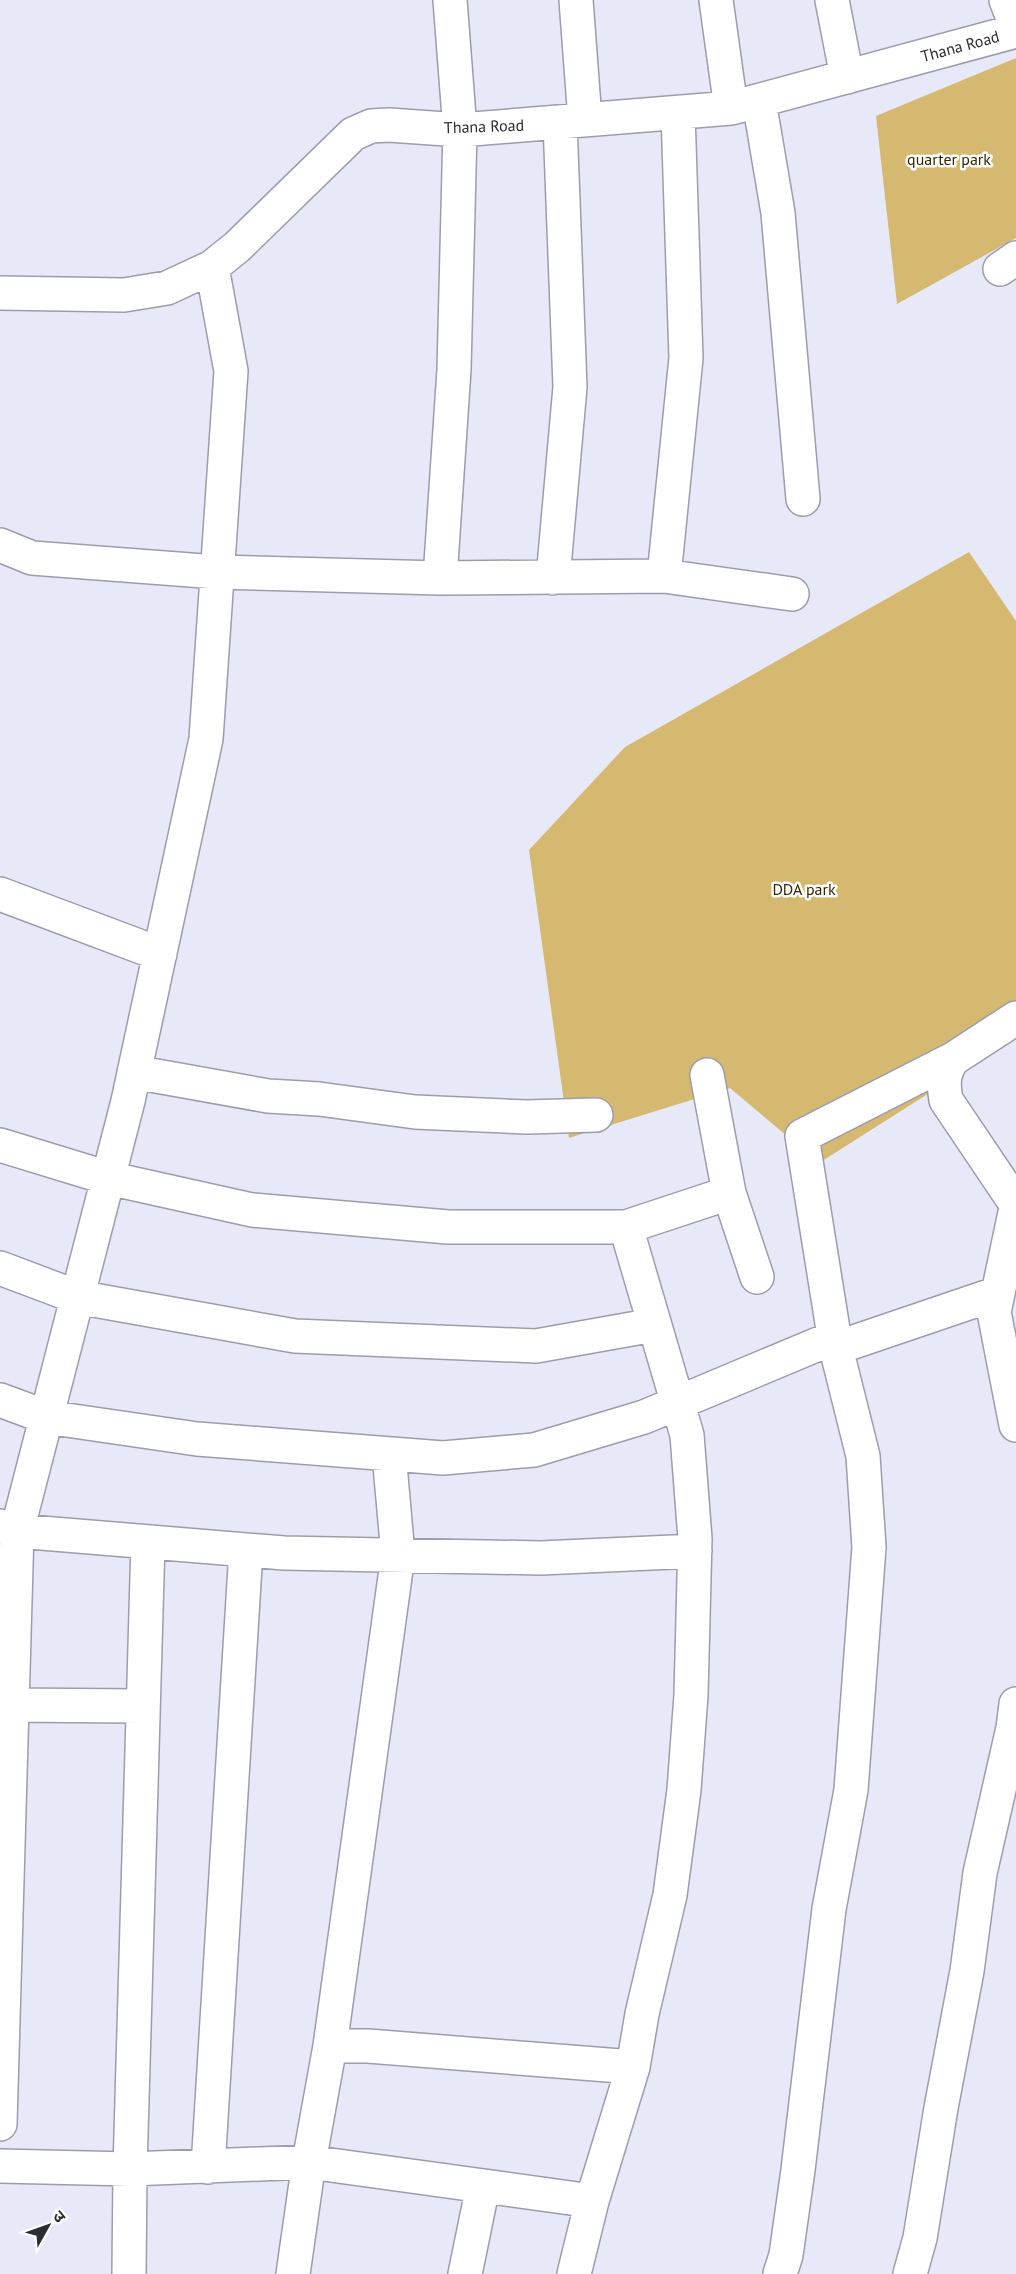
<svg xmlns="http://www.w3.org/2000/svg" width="1016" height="2274" viewBox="0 0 1016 2274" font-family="'PT Sans','Noto Sans Devanagari',sans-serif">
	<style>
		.green { fill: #d5b971 }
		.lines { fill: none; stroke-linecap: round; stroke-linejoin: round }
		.minor-casing { stroke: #9b9dac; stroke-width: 36 }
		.minor { stroke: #fff; stroke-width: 33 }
		.labels { text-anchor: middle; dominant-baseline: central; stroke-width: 5; stroke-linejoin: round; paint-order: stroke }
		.street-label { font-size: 16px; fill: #2b2c31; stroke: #fff }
		.park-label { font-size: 16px; fill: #352700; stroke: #fff }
	</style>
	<rect width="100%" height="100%" fill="#e7e9f9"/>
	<!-- green -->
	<path class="green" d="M1016 58V238L897 304 876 116Z
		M969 552 1016 621V1038L819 1163 730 1088 569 1138 529 850 625 747Z"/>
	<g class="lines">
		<defs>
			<path id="minor" d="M576 0 585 120
				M716 0 731 108
				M832 0 847 77
				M1006 0 1016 26
				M759 101 778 213 803 499
				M1000 269 1016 258
				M0 293 124 295 167 288 212 267 237 247 353 134 371 126 389 125 460 130 731 108 1016 31
				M0 545 32 558 217 572 440 578 664 576 792 594
				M664 576 686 358 678 113
				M440 578 454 370 460 130 450 0
				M553 578 570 387 560 122
				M0 894 160 954
				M1016 1018 953 1059C943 1073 943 1083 946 1100L1016 1204
				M134 1072 268 1096 319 1099 415 1112 527 1117 596 1115
				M707 1075 729 1193 757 1277
				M0 1145 108 1178 252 1210 448 1227H626
				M1016 1208 994 1312 1016 1425
				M0 1268 77 1297 295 1336 536 1346 654 1325
				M836 1348 998 1293
				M0 1400 46 1417 197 1439 443 1458 534 1450 644 1417 835 1337
				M0 1526 17 1531 284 1553 541 1558 695 1551
				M0 1705 143 1706
				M330 2046H368L633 2067
				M0 2124 17 1531 128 1101 206 739 231 371 212 267
				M0 2166 130 2169 309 2162 592 2201
				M208 2167 246 1550
				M129 2274 130 2169 148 1542
				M293 2274 309 2162 330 2046 398 1555 389 1454
				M465 2274 483 2186
				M574 2274 592 2201 633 2067 642 2014 670 1895 684 1790 691 1695 695 1539 687 1435 626 1227 729 1193
				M780 2274 786 2255 798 2170 829 1909 851 1790 869 1547 863 1456 836 1348 802 1136 953 1059
				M910 2274 920 2238 941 2108 967 1971 980 1873 1013 1728 1016 1704"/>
		</defs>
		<!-- minor casing -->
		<use href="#minor" class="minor-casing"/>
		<!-- minor -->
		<use href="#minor" class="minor"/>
	</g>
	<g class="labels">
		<!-- street labels -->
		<g class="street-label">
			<text transform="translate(960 46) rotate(-15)">Thana Road</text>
			<text transform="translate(484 126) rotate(-2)">Thana Road</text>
		</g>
		<!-- park labels -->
		<g class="park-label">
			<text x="949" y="159">quarter park</text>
			<text x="804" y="889">DDA park</text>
		</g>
	</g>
	<!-- north arrow -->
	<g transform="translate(48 2226) rotate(50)" stroke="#ffffff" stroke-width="4.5" paint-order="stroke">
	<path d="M0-4.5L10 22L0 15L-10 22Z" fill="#2b2c31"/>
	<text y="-9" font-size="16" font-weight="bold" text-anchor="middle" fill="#2b2c31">उ</text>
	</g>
</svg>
